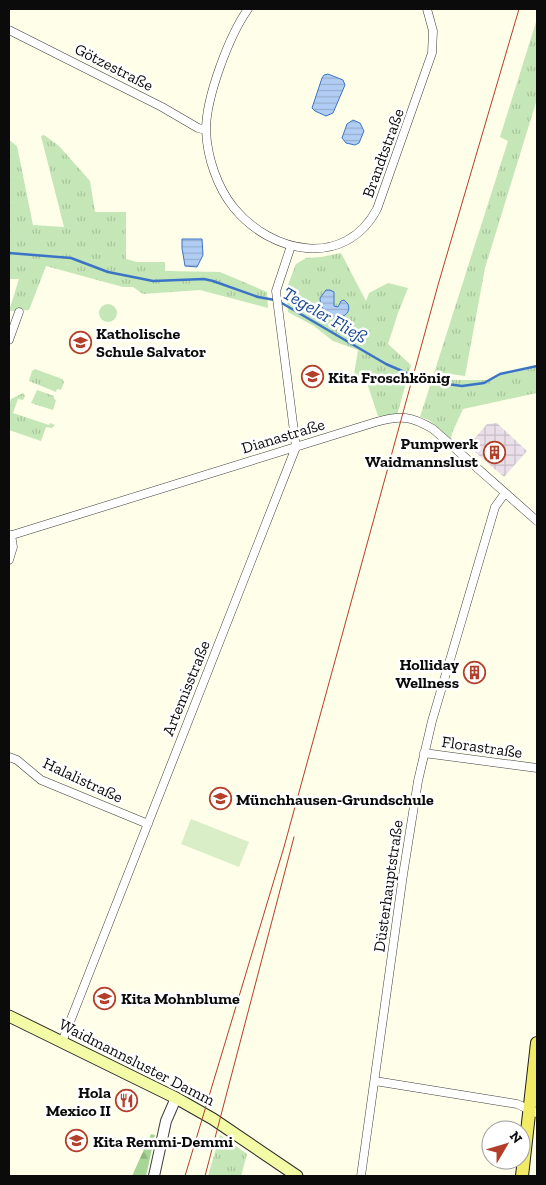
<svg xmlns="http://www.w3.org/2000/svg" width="546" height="1185" viewBox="0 0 546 1185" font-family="'Zilla Slab',serif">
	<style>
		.industrial { fill: url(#industrial-grid) }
		.grass { fill: url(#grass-tufts) }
		.forest { fill: url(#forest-firs) }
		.park { fill: #c5e6b6 }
		.pitch { fill: #d9edc7 }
		.water { fill: url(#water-rules); stroke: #3b74c6 }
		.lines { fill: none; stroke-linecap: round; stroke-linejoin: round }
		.stream { stroke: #3b74c6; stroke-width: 2.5 }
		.minor-casing { stroke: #3e3e3e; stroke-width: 9 }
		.tertiary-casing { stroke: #3e3e3e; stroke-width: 12 }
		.secondary-casing { stroke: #2d2d2d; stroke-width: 13 }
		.primary-casing { stroke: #1c1c1c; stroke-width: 14 }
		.minor { stroke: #fff; stroke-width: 8 }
		.tertiary { stroke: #fff; stroke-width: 10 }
		.secondary { stroke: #f4fba7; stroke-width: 11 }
		.primary { stroke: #f2eb65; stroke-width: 12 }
		.tram { stroke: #b33e2a; stroke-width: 1 }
		.labels { text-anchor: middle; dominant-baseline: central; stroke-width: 5; stroke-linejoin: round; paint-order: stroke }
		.street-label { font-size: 16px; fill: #0b0b0b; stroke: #fff }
		.poi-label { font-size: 16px; font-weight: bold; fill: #0b0b0b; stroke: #fff; text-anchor: start }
		.water-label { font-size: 18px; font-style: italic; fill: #1b4895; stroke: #fff }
	</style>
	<defs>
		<pattern id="industrial-grid" width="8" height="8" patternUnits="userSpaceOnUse" patternTransform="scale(1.25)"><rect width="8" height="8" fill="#eadfe9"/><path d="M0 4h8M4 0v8" fill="none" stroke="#c7bec6"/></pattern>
		<pattern id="grass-tufts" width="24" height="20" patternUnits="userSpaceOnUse" patternTransform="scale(1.25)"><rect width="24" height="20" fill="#c5e6b6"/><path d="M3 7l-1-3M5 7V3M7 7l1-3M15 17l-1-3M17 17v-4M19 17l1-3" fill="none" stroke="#a8c49b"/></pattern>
		<pattern id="forest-firs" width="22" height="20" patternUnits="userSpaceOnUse" patternTransform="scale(1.25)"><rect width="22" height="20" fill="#a6d696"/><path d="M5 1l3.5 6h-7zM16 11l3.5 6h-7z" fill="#8eb680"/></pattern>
		<pattern id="water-rules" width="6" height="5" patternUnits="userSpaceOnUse" patternTransform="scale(1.25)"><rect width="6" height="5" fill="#b1cdf3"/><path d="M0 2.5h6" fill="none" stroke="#97afcf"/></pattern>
	</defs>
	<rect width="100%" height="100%" fill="#fefee9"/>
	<!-- industrial -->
	<path class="industrial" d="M497 423 527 451 504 477 468 446 487 424Z"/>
	<!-- grass -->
	<path class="grass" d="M537 19V99L485 268 465 376 436 372 452 380H489L500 374 537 366V393L463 409 452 433 451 439 429 420 420 417 508 141 500 137Z
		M44 135 59 146 90 181 95 212H126V259L137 262H165V271L220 272 267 292 268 308 200 290 143 294 133 287H123L46 266 29 310 9 311 19 279H9V140L17 146 33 225 64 227 41 136Z
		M341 253 366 301 369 293 388 283 408 288 398 313 388 344 411 365 397 415 378 416 367 383 368 379 354 375 358 350 333 341 314 326 288 312 286 290 296 264 306 258 321 257Z
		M35 369 62 379 64 382 61 390 57 389 56 392 29 381 32 371Z
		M37 390 54 396V399L56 400 53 410 31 403Z
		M23 393 25 396 23 400 18 399 13 413 49 425 50 423 55 425 52 428 46 427 41 441 9 430V405L11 399Z
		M220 1135 247 1154 241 1176H208Z"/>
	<!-- forest -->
	<path class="forest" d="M151 1134 155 1135 146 1176H132Z"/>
	<!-- park -->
	<path class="park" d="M99 313a9 9 0 1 1 18 0a9 9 0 1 1-18 0Z"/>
	<!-- pitch -->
	<path class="pitch" d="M191 819 249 842 239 867 181 844Z"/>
	<!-- water -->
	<path class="water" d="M328 74 343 80 345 85 333 113 326 116 315 111 312 108 322 78 324 75Z
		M353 120 360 123 364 131 359 143 355 145 346 143 342 138 347 124Z
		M182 239H202L203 255 197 267 185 266 182 248Z
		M326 290H330L334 292V306L338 307 341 301 344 300 348 304C351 312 345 317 337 318 327 313 320 310 320 298Z"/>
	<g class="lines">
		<!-- stream -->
		<path class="stream" d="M9 253 71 258 108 272 153 281 204 279 213 281 258 297 275 300
			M280 302 386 364 409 374 447 384 462 386 484 383 500 374 537 366"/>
		<defs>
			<path id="minor" d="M248 9C229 36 206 97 206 130 207 157 217 187 234 208 272 254 345 269 377 209L432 53 433 31 427 9
				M9 30 162 107 198 128 206 130
				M9 340 19 312
				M9 536 376 422C401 415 411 416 433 429L537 521
				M9 560 13 547 11 535
				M424 753 537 768
				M9 757 17 760 41 780 148 824
				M62 1042 296 447 276 291 291 246
				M375 1081 517 1104 537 1113
				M361 1176 403 875 418 781 432 721 495 507 505 493"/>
			<path id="tertiary" d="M154 1176 166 1121 176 1098"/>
			<path id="secondary" d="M9 1016 176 1098 213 1119 297 1176"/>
			<path id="primary" d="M522 1176 537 1043"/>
		</defs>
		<!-- minor casing -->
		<use href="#minor" class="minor-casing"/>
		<!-- tertiary casing -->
		<use href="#tertiary" class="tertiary-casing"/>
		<!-- secondary casing -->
		<use href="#secondary" class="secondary-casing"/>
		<!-- primary casing -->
		<use href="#primary" class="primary-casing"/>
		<!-- minor -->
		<use href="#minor" class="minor"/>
		<!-- tertiary -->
		<use href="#tertiary" class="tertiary"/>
		<!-- secondary -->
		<use href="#secondary" class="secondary"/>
		<!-- primary -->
		<use href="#primary" class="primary"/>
		<!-- tram -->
		<path class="tram" d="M185 1176 284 847 438 285 519 9
			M205 1176 294 837"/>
	</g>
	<!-- icons -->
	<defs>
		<symbol id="school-ring" viewBox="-11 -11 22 22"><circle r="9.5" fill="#fff" stroke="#b33e2a" stroke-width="1.5"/><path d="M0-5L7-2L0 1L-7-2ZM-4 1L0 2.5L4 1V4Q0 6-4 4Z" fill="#b33e2a"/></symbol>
		<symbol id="building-ring" viewBox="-11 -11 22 22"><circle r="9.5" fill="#fff" stroke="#b33e2a" stroke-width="1.5"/><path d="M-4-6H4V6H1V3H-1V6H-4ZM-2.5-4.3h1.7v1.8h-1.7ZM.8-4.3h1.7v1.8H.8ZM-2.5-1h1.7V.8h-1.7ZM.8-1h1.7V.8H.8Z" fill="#b33e2a"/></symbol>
		<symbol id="restaurant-ring" viewBox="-11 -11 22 22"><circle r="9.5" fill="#fff" stroke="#b33e2a" stroke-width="1.5"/><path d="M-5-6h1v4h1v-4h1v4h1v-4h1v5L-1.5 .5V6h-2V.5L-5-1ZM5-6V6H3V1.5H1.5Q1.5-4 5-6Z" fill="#b33e2a"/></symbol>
	</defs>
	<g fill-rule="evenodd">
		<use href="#school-ring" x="68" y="330" width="25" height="25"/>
		<use href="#school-ring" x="300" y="364" width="25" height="25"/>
		<use href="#building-ring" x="482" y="440" width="25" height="25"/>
		<use href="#building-ring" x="462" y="660" width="25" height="25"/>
		<use href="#school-ring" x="208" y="786" width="25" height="25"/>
		<use href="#school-ring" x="92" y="986" width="25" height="25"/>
		<use href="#restaurant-ring" x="114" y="1088" width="25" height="25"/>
		<use href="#school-ring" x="64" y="1128" width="25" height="25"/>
	</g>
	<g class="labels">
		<!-- street labels -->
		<g class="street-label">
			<text transform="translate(114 67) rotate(27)">Götzestraße</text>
			<text transform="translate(383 153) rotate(-70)">Brandtstraße</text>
			<text transform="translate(283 436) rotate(-17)">Dianastraße</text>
			<text transform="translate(186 688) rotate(-68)">Artemisstraße</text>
			<text transform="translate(482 747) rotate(8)">Florastraße</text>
			<text transform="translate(83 780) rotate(25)">Halalistraße</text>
			<text transform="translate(388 886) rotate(-82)">Düsterhauptstraße</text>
			<text transform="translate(137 1062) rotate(27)">Waidmannsluster Damm</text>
		</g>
		<!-- poi labels -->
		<g class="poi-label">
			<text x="96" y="333">Katholische<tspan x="96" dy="18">Schule Salvator</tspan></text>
			<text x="328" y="377">Kita Froschkönig</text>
			<text x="478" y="443" text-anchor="end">Pumpwerk<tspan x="478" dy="18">Waidmannslust</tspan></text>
			<text x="459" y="664" text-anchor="end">Holliday<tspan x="459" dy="18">Wellness</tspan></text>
			<text x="236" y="799">Münchhausen-Grundschule</text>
			<text x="121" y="998">Kita Mohnblume</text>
			<text x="111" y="1092" text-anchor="end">Hola<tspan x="111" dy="18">Mexico II</tspan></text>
			<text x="93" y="1141">Kita Remmi-Demmi</text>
		</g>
		<!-- water labels -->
		<g class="water-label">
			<text transform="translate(325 315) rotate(30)">Tegeler Fließ</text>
		</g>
	</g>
	<!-- border -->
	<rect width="546" height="1185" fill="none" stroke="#0b0b0b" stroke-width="20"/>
	<!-- north arrow -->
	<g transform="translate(506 1145) rotate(52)"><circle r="24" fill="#ffffff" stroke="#9d9d9d"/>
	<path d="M0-4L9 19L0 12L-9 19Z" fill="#b33e2a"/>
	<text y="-8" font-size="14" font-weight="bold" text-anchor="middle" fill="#0b0b0b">N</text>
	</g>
</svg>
